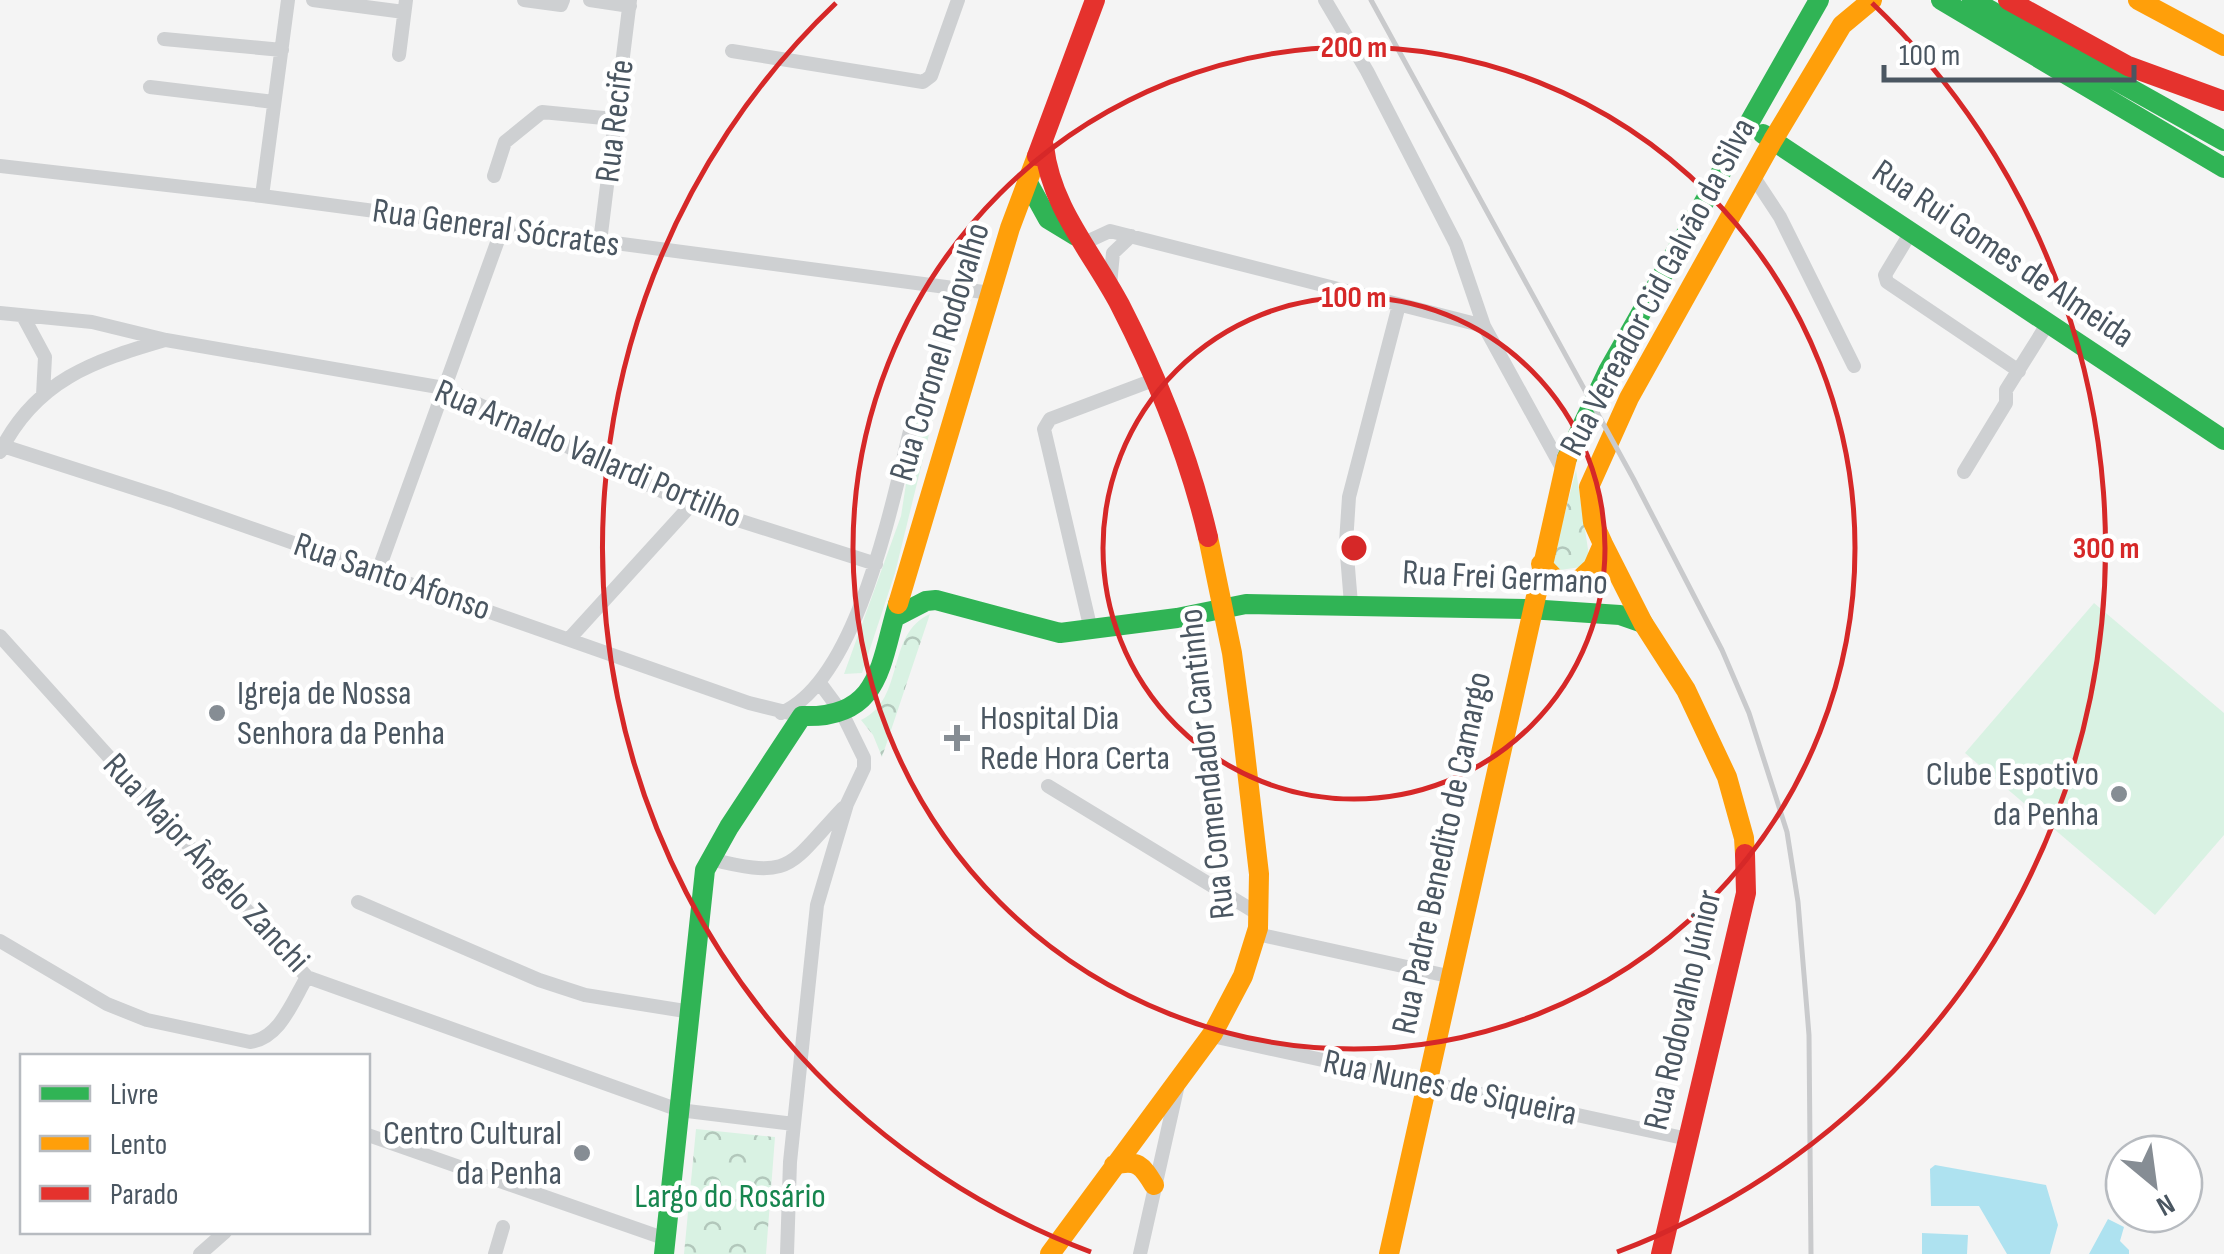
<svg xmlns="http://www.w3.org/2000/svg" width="2224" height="1254" viewBox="0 0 2224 1254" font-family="'Sofia Sans Condensed',sans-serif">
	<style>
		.grass { fill: #d9f2e3 }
		.park { fill: url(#park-crowns) }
		.water { fill: #aee2f0 }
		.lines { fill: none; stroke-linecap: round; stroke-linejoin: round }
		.street { stroke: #ced0d2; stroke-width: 14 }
		.fast { stroke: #30b455; stroke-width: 20 }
		.slow { stroke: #ff9f0a; stroke-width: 20 }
		.jam { stroke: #e5322d; stroke-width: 20 }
		.rail { stroke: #c9cacc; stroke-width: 5 }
		.ring { fill: none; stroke: #d62828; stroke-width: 5 }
		.poi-dot { fill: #868d94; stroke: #fff; stroke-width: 4 }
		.labels { text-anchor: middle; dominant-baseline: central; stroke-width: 9; stroke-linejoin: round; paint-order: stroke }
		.street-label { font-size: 35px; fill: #4a5661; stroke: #fff }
		.poi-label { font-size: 35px; fill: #4a5661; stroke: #fff; text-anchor: start }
		.park-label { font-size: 35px; fill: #17864f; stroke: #fff }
		.centre { fill: #d62828; stroke: #fff; stroke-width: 5 }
		.ring-label { font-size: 30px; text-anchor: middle; font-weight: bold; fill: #d62828; stroke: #fff; stroke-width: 9; stroke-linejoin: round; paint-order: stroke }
	</style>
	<defs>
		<pattern id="park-crowns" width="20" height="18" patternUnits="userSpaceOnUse" patternTransform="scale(2.5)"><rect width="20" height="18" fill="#d9f2e3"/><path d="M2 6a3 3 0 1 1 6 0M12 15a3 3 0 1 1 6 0" fill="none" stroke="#b2c7bb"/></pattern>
	</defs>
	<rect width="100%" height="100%" fill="#f4f4f4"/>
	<!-- grass -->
	<path class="grass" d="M933 418 895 573 862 673 844 674 901 516 916 419Z
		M2094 603 2224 713V835L2155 915 1965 753Z"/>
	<!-- park -->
	<path class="park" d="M1576 470 1589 556 1581 567 1560 570 1552 563Z
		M930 614 882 757 873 735 861 720C906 699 885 634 930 614Z
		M696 1129 775 1137 766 1254H684Z"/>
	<!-- water -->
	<path class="water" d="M1935 1165 2046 1185 2058 1225 2050 1254H2007L1979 1206H1931L1930 1169Z
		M2108 1219 2124 1227 2120 1241 2129 1250V1254H2089Z
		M1922 1233 1968 1235 1967 1254H1922Z"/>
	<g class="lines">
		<!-- street -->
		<path class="street" d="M313 0 404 12
			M524 0 561 5 563 0
			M590 0 630 6
			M1325 0 1367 71 1456 244 1484 326 1562 468
			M164 39 282 50
			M732 51 923 82 931 76 958 0
			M399 55 406 0
			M150 87 274 102
			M0 166 262 196 991 293
			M494 176 505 142 542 112 614 119
			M1753 176 1780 217 1854 366
			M262 196 288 0
			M1911 232 1885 275 1887 282 2019 371
			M600 242 630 0
			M1082 244 1110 231 1484 326
			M1110 285 1113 253 1131 236
			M0 313 92 322 166 340 444 388 691 505 876 564
			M24 318 45 357 43 395
			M3 446 171 500 749 703 802 716
			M0 452C36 380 93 361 165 340
			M1964 472 2006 403V390L2048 323
			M377 574 502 229
			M1351 604 1346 543 1349 497 1399 305
			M1091 630 1044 429 1050 419 1156 379
			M0 636 307 977 679 1110 794 1124
			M569 639 691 505
			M781 713C858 680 892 502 911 427
			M1048 786 1260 915
			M710 859C794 880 788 866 843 808
			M358 902 539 980 585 995 691 1012
			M1257 934 1448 976
			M0 941 107 1004 147 1020 250 1042C280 1038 292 1002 307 977
			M1212 1036 1688 1139
			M368 1135 666 1239
			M200 1254 225 1232
			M495 1254 503 1227
			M787 1254 790 1162 817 905 847 804 864 768V758L842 713 819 682
			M1140 1254 1177 1089"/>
		<!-- fast -->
		<path class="fast" d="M1941 0 2224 168
			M1972 0 2224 141
			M1763 134 2224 440
			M1027 181 1048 219 1076 236
			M1567 458 1608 371 1819 0
			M895 617 926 601 936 600 1060 633 1177 618 1246 604 1529 609 1620 615 1643 623
			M664 1254 705 870 729 827 802 716C881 719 880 664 898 604"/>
		<!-- slow -->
		<path class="slow" d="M2138 0 2224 46
			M1541 564 1559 583 1577 582 1593 567 1603 544
			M898 604 1010 228 1037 156
			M1745 854 1744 838 1727 777 1686 690 1643 623 1603 544 1593 522 1589 487 1629 398 1773 140 1842 25 1872 0
			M1114 1165C1137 1159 1142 1165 1154 1185
			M1050 1254 1213 1033 1243 976 1258 928 1259 874 1242 727 1232 653 1208 537
			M1389 1254 1567 458"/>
		<!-- jam -->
		<path class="jam" d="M2008 0 2128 66 2224 101
			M1044 146C1051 208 1092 252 1120 305 1158 379 1189 456 1208 537
			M1037 156 1095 0
			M1661 1254 1746 893 1745 854"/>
		<!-- rail -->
		<path class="rail" d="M1371 0 1633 478 1722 650 1749 713 1787 832 1798 902 1809 1035 1811 1254"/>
	</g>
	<!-- distance rings -->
	<g class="ring">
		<circle cx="1354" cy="548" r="251"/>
		<circle cx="1354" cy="548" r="501"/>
		<path d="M1091 1252A752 752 0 0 1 836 3M1872 3A752 752 0 0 1 1617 1252"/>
	</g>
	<!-- markers -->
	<g class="poi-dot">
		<circle cx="217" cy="713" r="10"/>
		<path d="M952 723h10v10h10v10h-10v10h-10v-10h-10v-10h10z"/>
		<circle cx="2119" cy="794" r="10"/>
		<circle cx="582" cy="1153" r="10"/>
	</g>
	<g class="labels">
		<!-- street labels -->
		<g class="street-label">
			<text transform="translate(615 121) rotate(-83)">Rua Recife</text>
			<text transform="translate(496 228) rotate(8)">Rua General Sócrates</text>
			<text transform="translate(2003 254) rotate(34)">Rua Rui Gomes de Almeida</text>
			<text transform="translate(1658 287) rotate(-62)">Rua Vereador Cid Galvão da Silva</text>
			<text transform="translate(940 352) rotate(-73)">Rua Coronel Rodovalho</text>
			<text transform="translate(588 454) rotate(23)">Rua Arnaldo Vallardi Portilho</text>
			<text transform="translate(392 577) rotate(19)">Rua Santo Afonso</text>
			<text transform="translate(1505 578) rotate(3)">Rua Frei Germano</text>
			<text transform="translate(1207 764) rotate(-96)">Rua Comendador Cantinho</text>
			<text transform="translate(1442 853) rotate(-78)">Rua Padre Benedito de Camargo</text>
			<text transform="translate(206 863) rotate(47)">Rua Major Ângelo Zanchi</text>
			<text transform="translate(1683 1010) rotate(-77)">Rua Rodovalho Júnior</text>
			<text transform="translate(1450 1088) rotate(12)">Rua Nunes de Siqueira</text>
		</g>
		<!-- poi labels -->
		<g class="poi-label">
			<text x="237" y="693">Igreja de Nossa<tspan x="237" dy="40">Senhora da Penha</tspan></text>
			<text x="980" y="718">Hospital Dia<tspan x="980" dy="40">Rede Hora Certa</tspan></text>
			<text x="2099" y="774" text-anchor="end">Clube Espotivo<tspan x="2099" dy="40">da Penha</tspan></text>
			<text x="562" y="1133" text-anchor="end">Centro Cultural<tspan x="562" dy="40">da Penha</tspan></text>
		</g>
		<!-- park labels -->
		<g class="park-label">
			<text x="730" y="1196">Largo do Rosário</text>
		</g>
	</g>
	<circle cx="1354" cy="548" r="15" class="centre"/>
	<g class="ring-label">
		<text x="1354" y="57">200 m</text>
		<text x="1354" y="307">100 m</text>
		<text x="2106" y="558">300 m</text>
	</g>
	<!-- legend -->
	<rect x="20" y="1054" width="350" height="180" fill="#ffffff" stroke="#b7bbc0" stroke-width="2.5"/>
	<rect x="40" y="1086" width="50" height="15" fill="#30b455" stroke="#b7bbc0" stroke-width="2.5"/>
	<text x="110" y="1104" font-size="30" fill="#4a5661">Livre</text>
	<rect x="40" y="1136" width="50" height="15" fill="#ff9f0a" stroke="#b7bbc0" stroke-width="2.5"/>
	<text x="110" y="1154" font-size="30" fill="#4a5661">Lento</text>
	<rect x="40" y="1186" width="50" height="15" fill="#e5322d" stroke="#b7bbc0" stroke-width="2.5"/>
	<text x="110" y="1204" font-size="30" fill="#4a5661">Parado</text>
	<!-- north arrow -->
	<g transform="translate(2154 1184) rotate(151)"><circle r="48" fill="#ffffff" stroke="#b7bbc0" stroke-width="2.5"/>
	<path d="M0-8L18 38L0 25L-18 38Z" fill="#868d94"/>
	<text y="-15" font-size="28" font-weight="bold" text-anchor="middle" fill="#4a5661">N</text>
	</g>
	<!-- scale -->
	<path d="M1884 65v15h250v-15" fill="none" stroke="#4a5661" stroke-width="5"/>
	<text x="1899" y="65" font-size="30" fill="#4a5661" stroke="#ffffff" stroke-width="8" paint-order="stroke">100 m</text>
</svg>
